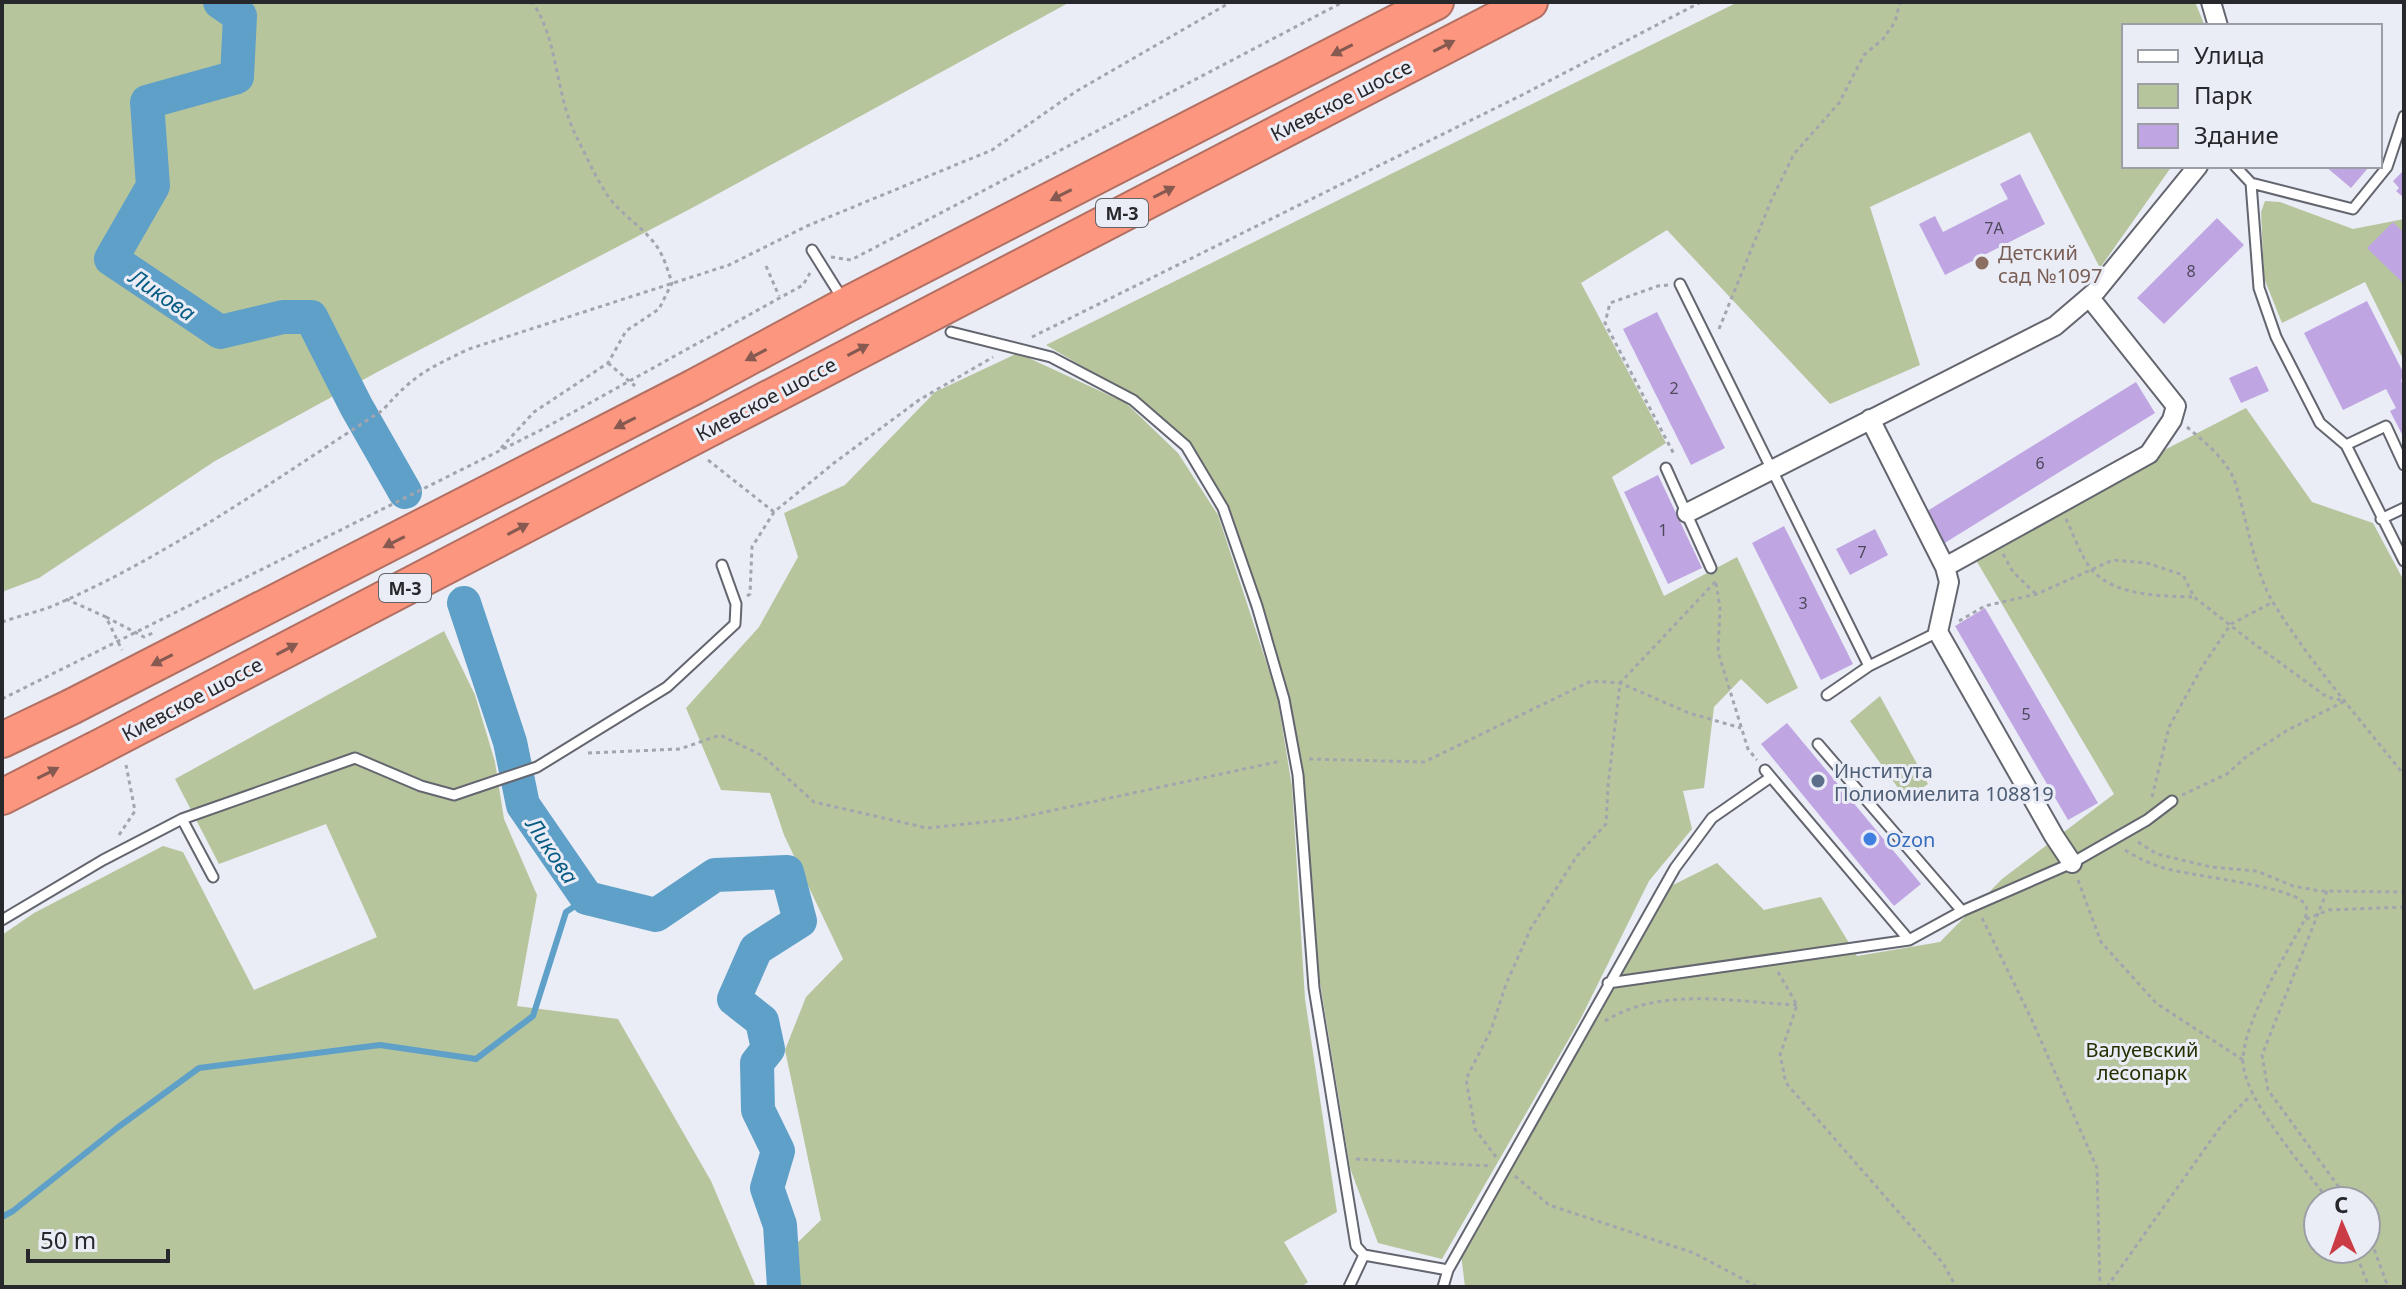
<svg xmlns="http://www.w3.org/2000/svg" width="2406" height="1289" viewBox="0 0 2406 1289" font-family="'Noto Sans',sans-serif">
	<style>
		.green { fill: #b7c59d; fill-rule: evenodd }
		.lines { fill: none; stroke-linecap: round; stroke-linejoin: round }
		.stream { stroke: #5fa0c8; stroke-width: 6 }
		.river { stroke: #5fa0c8; stroke-width: 34 }
		.building { fill: #bfa6e3 }
		.lane-casing { stroke: #64666f; stroke-width: 13 }
		.street-casing { stroke: #64666f; stroke-width: 22 }
		.highway-casing { stroke: #b27062; stroke-width: 38 }
		.path { stroke: #a3a5ad; stroke-width: 3; stroke-dasharray: 4 4; stroke-linecap: butt }
		.lane { stroke: #fff; stroke-width: 9 }
		.street { stroke: #fff; stroke-width: 18 }
		.highway { stroke: #fd967f; stroke-width: 34 }
		.highway-bridge-casing { stroke: #b27062; stroke-width: 38; stroke-linecap: butt }
		.highway-bridge { stroke: #fd967f; stroke-width: 34 }
		.oneway { fill: #875a51 }
		.education-dot { fill: #8d6e63; stroke: #eaecf6; stroke-width: 3 }
		.service-dot { fill: #5c6f8a; stroke: #eaecf6; stroke-width: 3 }
		.shop-dot { fill: #3f7fe0; stroke: #eaecf6; stroke-width: 3 }
		.labels { text-anchor: middle; dominant-baseline: central; stroke-width: 6; stroke-linejoin: round; paint-order: stroke }
		.number-label { font-size: 16px; fill: #4d485a }
		.shield { fill: #eaecf6; stroke: #626369; stroke-width: 2 }
		.shield-label { font-size: 18px; font-weight: bold; fill: #27282c }
		.street-label { font-size: 20px; fill: #27282c; stroke: #eaecf6 }
		.education-label { font-size: 20px; fill: #785e54; stroke: #eaecf6; text-anchor: start }
		.service-label { font-size: 20px; fill: #4e5e75; stroke: #eaecf6; text-anchor: start }
		.shop-label { font-size: 20px; fill: #366cbe; stroke: #eaecf6; text-anchor: start }
		.park-label { font-size: 20px; fill: #243000; stroke: #eaecf6 }
		.water-label { font-size: 22px; font-style: italic; fill: #085c83; stroke: #eaecf6 }
	</style>
	<rect width="100%" height="100%" fill="#eaecf6"/>
	<!-- green -->
	<path class="green" d="M2 2H1070L690 209 381 370 215 461 39 578 2 592Z
		M1738 2H2195L2205 26H2124V166H2172L2100 268 2030 132 1870 207 1920 365 1830 404 1667 230 1581 283 1666 443 1612 477 1664 596 1737 557 1798 688 1767 704 1741 679 1714 707 1704 788 1683 791 1692 829 1649 881 1581 1018 1442 1259 1378 1243 1350 1168 1318 970 1303 780 1288 694 1258 597 1227 509 1188 444 1141 401 1046 345Z
		M2265 201 2280 202 2353 229 2404 219V356L2402 357 2365 282 2282 323 2264 278 2261 212Z
		M1018 353 1126 403 1178 453 1218 515 1277 695 1292 787 1305 999 1337 1212 1284 1242 1308 1282 1301 1287H801L799 1283 796 1244 821 1220 785 1050 806 997 843 959 784 835 770 793 721 790 686 708 759 627 798 557 784 513 845 485 935 392Z
		M2246 408 2312 502 2373 523 2404 581V1287H1465L1461 1254 1661 891 1717 863 1764 910 1821 897 1857 956 1940 942 2002 879 2114 794 1970 550ZM2318 1201H2366V1249H2318Z
		M444 631 475 695 495 762 504 819 537 895 517 1006 618 1019 711 1181 756 1287H2V935L34 913 163 846 183 852 254 990 377 937 326 824 219 864 175 779Z
		M1880 696 1928 784 1906 799 1850 721Z"/>
	<g class="lines">
		<!-- stream -->
		<path class="stream" d="M240 16 249 2
			M2 1217 13 1211 117 1128 199 1068 380 1045 476 1059 533 1016 566 912 587 898"/>
		<!-- river -->
		<path class="river" d="M220 2 240 16 237 77 147 102 153 186 111 259 220 332 283 317H311L356 406 405 492
			M464 603 510 742 523 805 587 898 656 915 715 875 787 872 800 921 756 949 734 999 762 1021 768 1049 757 1063 758 1110 778 1151 767 1188 780 1225 784 1287"/>
	</g>
	<!-- building -->
	<path class="building" d="M2325 166H2366L2368 168 2351 188Z
		M2404 170V198L2396 191 2399 188 2393 181Z
		M2020 174 2045 224 1945 275 1919 224 1935 216 1943 232 2008 199 2000 184Z
		M2217 218 2244 245 2164 324 2137 298Z
		M2393 222 2404 233V284L2367 248Z
		M2367 301 2404 374 2401 381 2404 386V438L2390 411 2396 408 2386 389 2343 410 2304 333Z
		M1657 312 1725 448 1691 465 1623 329Z
		M2257 366 2269 391 2241 403 2229 378Z
		M2136 382 2155 413 1943 544 1924 513Z
		M1658 475 1702 568 1668 584 1624 492Z
		M1784 526 1853 664 1821 680 1752 543Z
		M1875 529 1888 555 1850 575 1836 549Z
		M1985 608 2098 803 2068 820 1955 626Z
		M1787 723 1921 884 1894 906 1761 744Z"/>
	<g class="lines">
		<defs>
			<path id="lane" d="M2235 166 2251 183 2353 209 2387 167 2404 116
				M2251 183 2259 288 2276 337 2320 423 2346 445 2404 561
				M812 250 842 298
				M1680 284 1869 666
				M951 332 1051 357 1133 400 1186 446 1223 508 1257 606 1284 699 1298 775 1314 988 1356 1246 1364 1255 1448 1270
				M2346 445 2386 426 2404 465
				M1666 468 1711 568
				M2381 519 2404 508
				M1827 695 1869 666 1938 632
				M1818 744 1962 911
				M1765 770 1909 940
				M182 819 213 877
				M2 920 103 860 182 819 355 758 421 786 454 795 537 767 667 687 735 624 736 604 722 565
				M1608 983 1909 940 1962 911 2072 863 2147 820 2172 801
				M1349 1287 1364 1255
				M1443 1287 1448 1270 1675 868 1712 818 1771 777"/>
			<path id="street" d="M2211 2 2218 26
				M1870 419 1945 567 1949 582 1938 632 2054 836 2072 863
				M1687 513 2055 326 2096 291 2198 166
				M1945 567 2149 454 2172 420 2176 406 2090 298"/>
			<path id="highway" d="M694 387 846 305 1436 2
				M715 426 1530 2
				M2 740 71 707
				M2 797 94 750"/>
		</defs>
		<!-- lane casing -->
		<use href="#lane" class="lane-casing"/>
		<!-- street casing -->
		<use href="#street" class="street-casing"/>
		<!-- highway casing -->
		<use href="#highway" class="highway-casing"/>
		<!-- path -->
		<path class="path" d="M831 257 851 260 1343 2
			M766 266 779 296
			M1668 285 1658 286 1610 303 1605 323 1675 456
			M1719 329 1771 201 1794 154 1839 103 1864 55 1883 39 1895 22 1900 2
			M1032 337 1522 95 1701 2
			M608 363 635 386
			M2187 427C2205 442 2227 460 2235 482 2247 519 2254 572 2274 604 2312 665 2360 719 2404 775
			M501 448 534 412 608 363 626 331 659 309 672 283C667 268 663 252 651 239 638 224 620 213 608 196 595 177 586 155 576 136 555 94 558 37 532 2
			M708 460 774 512
			M2066 519C2074 535 2081 557 2092 570 2115 596 2161 596 2193 597
			M2003 554 2013 572 2036 594
			M1716 583 1720 608 1718 652 1748 749 1757 760
			M747 596 750 594 752 547 774 512 834 463 919 400 993 357
			M66 599 106 617 122 650
			M106 617 144 637 155 632
			M1959 621 1985 606 2037 594 2113 560 2147 563 2183 575 2194 597 2253 643 2327 697 2345 701
			M2 622C19 616 38 612 55 605 167 557 280 476 383 410 412 376 429 368 469 349L729 265 807 226 992 150 1075 92 1231 2
			M2 699 541 430 803 285 810 273
			M588 753 680 749 720 735 763 756 814 802 927 828 1013 819 1281 761
			M1309 759 1424 762 1591 681 1620 683 1689 713 1741 728
			M2182 795 2227 774 2247 756 2288 730 2345 701
			M2152 797 2169 727 2202 667 2231 624 2273 602
			M119 835 135 811 126 765
			M2138 842 2157 854 2211 867 2257 871 2293 886 2320 891 2404 892
			M2125 850C2138 858 2150 864 2164 868 2191 876 2288 886 2303 902 2308 907 2307 912 2305 919 2286 955 2244 1020 2243 1060 2242 1098 2306 1169 2329 1201
			M2078 880 2101 942 2156 1003 2243 1060
			M2327 891 2262 1055 2268 1090 2349 1201
			M1982 918 2031 1018 2097 1168 2100 1287
			M2306 919 2329 910 2404 907
			M1778 972 1797 1005 1780 1055 1786 1083 1943 1263 1956 1287
			M1605 1021C1661 986 1734 1002 1797 1005
			M1496 1157 1475 1129 1466 1079 1491 1030 1506 984 1531 928 1577 856 1606 824 1608 786 1620 683 1716 581
			M1356 1159 1492 1166
			M1515 1176 1549 1205 1694 1253 1758 1287
			M2366 1227 2388 1287
			M2354 1249 2369 1287
			M2107 1287 2221 1126 2251 1095"/>
		<!-- lane -->
		<use href="#lane" class="lane"/>
		<!-- street -->
		<use href="#street" class="street"/>
		<!-- highway -->
		<use href="#highway" class="highway"/>
		<defs>
			<path id="highway-bridge" d="M71 707 694 387
				M94 750 715 426"/>
		</defs>
		<!-- highway-bridge casing -->
		<use href="#highway-bridge" class="highway-bridge-casing"/>
		<!-- highway-bridge -->
		<use href="#highway-bridge" class="highway-bridge"/>
	</g>
	<!-- one-way arrows -->
	<defs><path id="oneway-solid" d="M-6-.8H1V-3.2L6.5 0L1 3.2V.8H-6Z" transform="scale(2)"/></defs>
	<g class="oneway">
		<use href="#oneway-solid" transform="translate(1444 46) rotate(-27)"/>
		<use href="#oneway-solid" transform="translate(1342 50) rotate(153)"/>
		<use href="#oneway-solid" transform="translate(1164 192) rotate(-27)"/>
		<use href="#oneway-solid" transform="translate(1061 195) rotate(153)"/>
		<use href="#oneway-solid" transform="translate(858 350) rotate(-28)"/>
		<use href="#oneway-solid" transform="translate(756 355) rotate(152)"/>
		<use href="#oneway-solid" transform="translate(625 423) rotate(153)"/>
		<use href="#oneway-solid" transform="translate(518 529) rotate(-28)"/>
		<use href="#oneway-solid" transform="translate(394 542) rotate(153)"/>
		<use href="#oneway-solid" transform="translate(287 649) rotate(-28)"/>
		<use href="#oneway-solid" transform="translate(162 660) rotate(153)"/>
		<use href="#oneway-solid" transform="translate(48 773) rotate(-27)"/>
	</g>
	<!-- markers -->
	<circle class="education-dot" cx="1982" cy="263" r="8"/>
	<circle class="service-dot" cx="1818" cy="781" r="8"/>
	<circle class="shop-dot" cx="1870" cy="839" r="8"/>
	<g class="labels">
		<!-- number labels -->
		<g class="number-label">
			<text x="1994" y="228">7А</text>
			<text x="2191" y="271">8</text>
			<text x="1674" y="388">2</text>
			<text x="2040" y="463">6</text>
			<text x="1663" y="530">1</text>
			<text x="1862" y="552">7</text>
			<text x="1803" y="603">3</text>
			<text x="2026" y="714">5</text>
		</g>
		<!-- shield labels -->
		<g class="shield">
			<rect x="1096" y="199" width="52" height="28" rx="6"/>
			<rect x="379" y="574" width="52" height="28" rx="6"/>
		</g>
		<g class="shield-label">
			<text x="1122" y="213">М-3</text>
			<text x="405" y="588">М-3</text>
		</g>
		<!-- street labels -->
		<g class="street-label">
			<text transform="translate(1341 100) rotate(-27)">Киевское шоссе</text>
			<text transform="translate(766 399) rotate(-28)">Киевское шоссе</text>
			<text transform="translate(192 699) rotate(-28)">Киевское шоссе</text>
		</g>
		<!-- education labels -->
		<g class="education-label">
			<text x="1998" y="252">Детский<tspan x="1998" dy="23">сад №1097</tspan></text>
		</g>
		<!-- service labels -->
		<g class="service-label">
			<text x="1834" y="770">Института<tspan x="1834" dy="23">Полиомиелита 108819</tspan></text>
		</g>
		<!-- shop labels -->
		<g class="shop-label">
			<text x="1886" y="839">Ozon</text>
		</g>
		<!-- park labels -->
		<g class="park-label">
			<text x="2142" y="1049">Валуевский<tspan x="2142" dy="23">лесопарк</tspan></text>
		</g>
		<!-- water labels -->
		<g class="water-label">
			<text transform="translate(163 294) rotate(34)">Ликова</text>
			<text transform="translate(553 850) rotate(56)">Ликова</text>
		</g>
	</g>
	<!-- border -->
	<rect width="2406" height="1289" fill="none" stroke="#27282c" stroke-width="8"/>
	<!-- legend -->
	<rect x="2122" y="24" width="260" height="144" fill="#eaecf6" stroke="#9c9ea5" stroke-width="2"/>
	<rect x="2138" y="50" width="40" height="12" fill="#ffffff" stroke="#9c9ea5" stroke-width="2"/>
	<text x="2194" y="64" font-size="24" fill="#27282c">Улица</text>
	<rect x="2138" y="84" width="40" height="24" fill="#b7c59d" stroke="#9c9ea5" stroke-width="2"/>
	<text x="2194" y="104" font-size="24" fill="#27282c">Парк</text>
	<rect x="2138" y="124" width="40" height="24" fill="#bfa6e3" stroke="#9c9ea5" stroke-width="2"/>
	<text x="2194" y="144" font-size="24" fill="#27282c">Здание</text>
	<!-- north arrow -->
	<g transform="translate(2342 1225) rotate(358)"><circle r="38" fill="#eaecf6" stroke="#9c9ea5" stroke-width="2"/>
	<path d="M0-6L14 30L0 20L-14 30Z" fill="#cb3b45"/>
	<text y="-12" font-size="22" font-weight="bold" text-anchor="middle" fill="#27282c">С</text>
	</g>
	<!-- scale -->
	<path d="M28 1249v12h140v-12" fill="none" stroke="#27282c" stroke-width="4"/>
	<text x="40" y="1249" font-size="24" fill="#27282c" stroke="#eaecf6" stroke-width="6" paint-order="stroke">50 m</text>
</svg>
